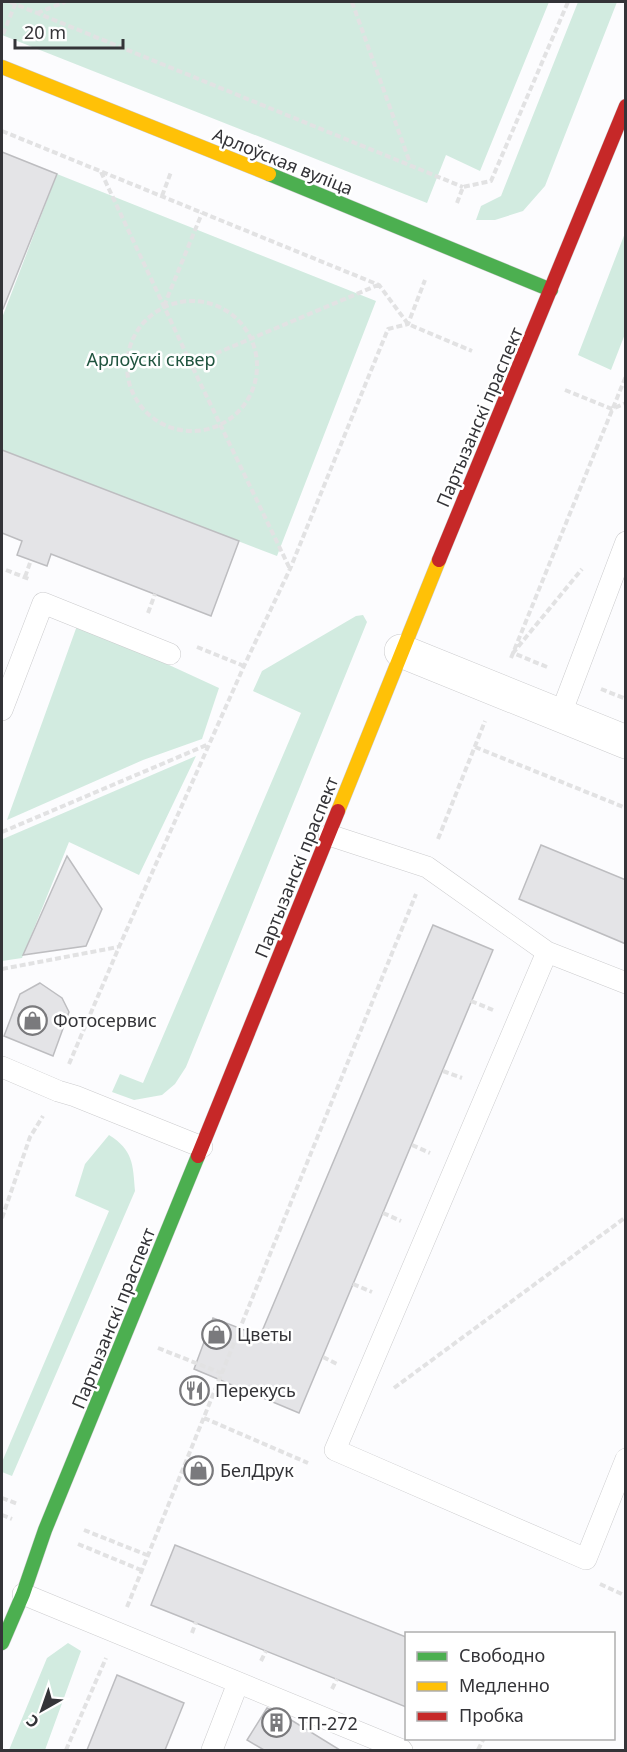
<svg xmlns="http://www.w3.org/2000/svg" width="627" height="1752" viewBox="0 0 627 1752" font-family="'Noto Sans',sans-serif">
	<style>
		.green { fill: #d2ebe0 }
		.building { fill: #e4e4e7; stroke: #bdbdc0; stroke-width: 1.5 }
		.lines { fill: none; stroke-linecap: round; stroke-linejoin: round }
		.lane-casing { stroke: #ccccce; stroke-width: 22 }
		.street-casing { stroke: #ccccce; stroke-width: 34 }
		.fast-casing { stroke: #ccccce; stroke-width: 15 }
		.slow-casing { stroke: #ccccce; stroke-width: 15 }
		.jam-casing { stroke: #ccccce; stroke-width: 15 }
		.path { stroke: #e2e2e3; stroke-width: 4; stroke-dasharray: 6 3; stroke-linecap: butt }
		.lane { stroke: #fff; stroke-width: 21 }
		.street { stroke: #fff; stroke-width: 33 }
		.fast { stroke: #4caf50; stroke-width: 14 }
		.slow { stroke: #ffc107; stroke-width: 14 }
		.jam { stroke: #c62828; stroke-width: 14 }
		.labels { text-anchor: middle; dominant-baseline: central; stroke-width: 5; stroke-linejoin: round; paint-order: stroke }
		.street-label { font-size: 18px; fill: #343438; stroke: #fff }
		.park-label { font-size: 18px; fill: #20543f; stroke: #fff }
		.poi-label { font-size: 18px; fill: #343438; stroke: #fff; text-anchor: start }
	</style>
	<rect width="100%" height="100%" fill="#fcfcfe"/>
	<!-- green -->
	<path class="green" d="M2 2H549L480 171 446 155 427 203 2 35Z
		M578 2H617L545 186 523 211 495 220H476L481 206 501 196Z
		M57 174 376 301 277 556 2 450V318Z
		M625 233V334L611 370 578 355Z
		M363 615 367 622 186 1067 175 1084 162 1095 134 1100 112 1092 120 1074 143 1083 301 713 253 691 262 671 356 616Z
		M78 623 219 688 202 739 143 760 7 820Z
		M196 756 139 875 69 842 22 958 2 961V843L3 839Z
		M109 1135C133 1150 133 1164 135 1191L12 1476 2 1472V1462L109 1211 75 1196 85 1164Z
		M68 1643 81 1651 45 1750H9L47 1658Z"/>
	<!-- building -->
	<path class="building" d="M2 152 57 174 3 309H2Z
		M2 450 239 541 211 616 51 554 47 566 17 555 22 541 2 533Z
		M541 845 626 880V944L519 899Z
		M67 856 102 909 86 946 23 955Z
		M433 925 493 950 299 1413 194 1369 213 1318 260 1336Z
		M40 983 62 998 69 1012 53 1056 4 1036 20 994Z
		M175 1545 406 1637V1707L151 1605Z
		M117 1675 184 1703 165 1750H87Z
		M267 1708 283 1715 340 1750H264L247 1740Z"/>
	<g class="lines">
		<defs>
			<path id="lane" d="M2 710 43 603 170 654
				M560 716 626 542
				M329 835 427 867 547 952 626 983
				M547 952 335 1450 586 1559 626 1459
				M2 1067 58 1091 75 1096 202 1147
				M23 1594 402 1750
				M212 1750 238 1683"/>
			<path id="street" d="M401 651 626 742"/>
			<path id="fast" d="M269 174 551 290
				M2 1643 23 1594 45 1530 198 1156"/>
			<path id="slow" d="M2 67 269 174
				M338 811 439 560"/>
			<path id="jam" d="M439 560 626 106
				M198 1156 338 811"/>
		</defs>
		<!-- lane casing -->
		<use href="#lane" class="lane-casing"/>
		<!-- street casing -->
		<use href="#street" class="street-casing"/>
		<!-- fast casing -->
		<use href="#fast" class="fast-casing"/>
		<!-- slow casing -->
		<use href="#slow" class="slow-casing"/>
		<!-- jam casing -->
		<use href="#jam" class="jam-casing"/>
		<!-- path -->
		<path class="path" d="M10 2 463 187
			M352 2 410 163
			M37 13 65 2
			M3 34 16 2
			M2 131 379 285 408 324 472 351
			M101 172 191 364 290 569
			M162 196 171 172
			M457 203 463 187 491 181 568 2
			M127 366a65 65 0 1 1 130 0a65 65 0 1 1-130 0Z
			M164 306 202 213
			M191 364 378 285
			M565 390 612 409 626 403
			M6 570 29 579
			M25 577 31 560
			M148 613 155 594
			M197 647 244 666
			M511 658 626 376
			M547 667 513 653 582 569
			M601 689 626 699
			M475 747 626 808
			M2 832 209 744
			M438 839 485 721
			M2 969 118 947
			M471 1001 493 1010
			M69 1064 119 947 244 666 290 569 388 329 408 324 425 280
			M443 1071 462 1078
			M412 1145 430 1153
			M383 1213 401 1221
			M2 1218 30 1137 43 1116
			M353 1284 372 1292
			M158 1348 221 1373
			M323 1357 339 1365
			M394 1388 626 1217
			M204 1418 308 1463
			M2 1498 18 1504
			M2 1515 12 1519
			M84 1530 147 1555
			M78 1544 141 1570
			M600 1584 626 1596
			M127 1607 416 894
			M192 1633 196 1622
			M261 1661 266 1651
			M332 1689 337 1679
			M66 1750 106 1658
			M478 1750 484 1738"/>
		<!-- lane -->
		<use href="#lane" class="lane"/>
		<!-- street -->
		<use href="#street" class="street"/>
		<!-- fast -->
		<use href="#fast" class="fast"/>
		<!-- slow -->
		<use href="#slow" class="slow"/>
		<!-- jam -->
		<use href="#jam" class="jam"/>
	</g>
	<!-- icons -->
	<defs>
		<symbol id="shop-ring" viewBox="-11 -11 22 22"><circle r="9.5" fill="#fff" stroke="#7a7a7d" stroke-width="1.5"/><path d="M-5-2.5h2.3a2.7 3.5 0 0 1 5.4 0H5L5.5 6h-11ZM-1.5-2.5h3a1.5 2.3 0 0 0-3 0Z" fill="#7a7a7d"/></symbol>
		<symbol id="restaurant-ring" viewBox="-11 -11 22 22"><circle r="9.5" fill="#fff" stroke="#7a7a7d" stroke-width="1.5"/><path d="M-5-6h1v4h1v-4h1v4h1v-4h1v5L-1.5 .5V6h-2V.5L-5-1ZM5-6V6H3V1.5H1.5Q1.5-4 5-6Z" fill="#7a7a7d"/></symbol>
		<symbol id="building-ring" viewBox="-11 -11 22 22"><circle r="9.5" fill="#fff" stroke="#7a7a7d" stroke-width="1.5"/><path d="M-4-6H4V6H1V3H-1V6H-4ZM-2.5-4.3h1.7v1.8h-1.7ZM.8-4.3h1.7v1.8H.8ZM-2.5-1h1.7V.8h-1.7ZM.8-1h1.7V.8H.8Z" fill="#7a7a7d"/></symbol>
	</defs>
	<g fill-rule="evenodd">
		<use href="#shop-ring" x="16" y="1004" width="33" height="33"/>
		<use href="#shop-ring" x="200" y="1318" width="33" height="33"/>
		<use href="#restaurant-ring" x="178" y="1374" width="33" height="33"/>
		<use href="#shop-ring" x="182" y="1454" width="33" height="33"/>
		<use href="#building-ring" x="260" y="1706" width="33" height="33"/>
	</g>
	<g class="labels">
		<!-- street labels -->
		<g class="street-label">
			<text transform="translate(283 161) rotate(22)">Арлоўская вуліца</text>
			<text transform="translate(479 417) rotate(-67)">Партызанскі праспект</text>
			<text transform="translate(296 867) rotate(-68)">Партызанскі праспект</text>
			<text transform="translate(113 1318) rotate(-68)">Партызанскі праспект</text>
		</g>
		<!-- park labels -->
		<g class="park-label">
			<text x="151" y="359">Арлоўскі сквер</text>
		</g>
		<!-- poi labels -->
		<g class="poi-label">
			<text x="53" y="1020">Фотосервис</text>
			<text x="237" y="1334">Цветы</text>
			<text x="215" y="1390">Перекусь</text>
			<text x="220" y="1470">БелДрук</text>
			<text x="298" y="1723">ТП-272</text>
		</g>
	</g>
	<!-- border -->
	<rect width="627" height="1752" fill="none" stroke="#343438" stroke-width="6"/>
	<!-- legend -->
	<rect x="405" y="1632" width="210" height="108" fill="#ffffff" stroke="#aeaeaf" stroke-width="1.5"/>
	<rect x="417" y="1652" width="30" height="9" fill="#4caf50" stroke="#aeaeaf" stroke-width="1.5"/>
	<text x="459" y="1662" font-size="18" fill="#343438">Свободно</text>
	<rect x="417" y="1682" width="30" height="9" fill="#ffc107" stroke="#aeaeaf" stroke-width="1.5"/>
	<text x="459" y="1692" font-size="18" fill="#343438">Медленно</text>
	<rect x="417" y="1712" width="30" height="9" fill="#c62828" stroke="#aeaeaf" stroke-width="1.5"/>
	<text x="459" y="1722" font-size="18" fill="#343438">Пробка</text>
	<!-- north arrow -->
	<g transform="translate(42 1710) rotate(220)" stroke="#ffffff" stroke-width="4.5" paint-order="stroke">
	<path d="M0-4.5L10 22L0 15L-10 22Z" fill="#343438"/>
	<text y="-9" font-size="16" font-weight="bold" text-anchor="middle" fill="#343438">С</text>
	</g>
	<!-- scale -->
	<path d="M15 39v9h108v-9" fill="none" stroke="#343438" stroke-width="3"/>
	<text x="24" y="39" font-size="18" fill="#343438" stroke="#ffffff" stroke-width="4.5" paint-order="stroke">20 m</text>
</svg>
